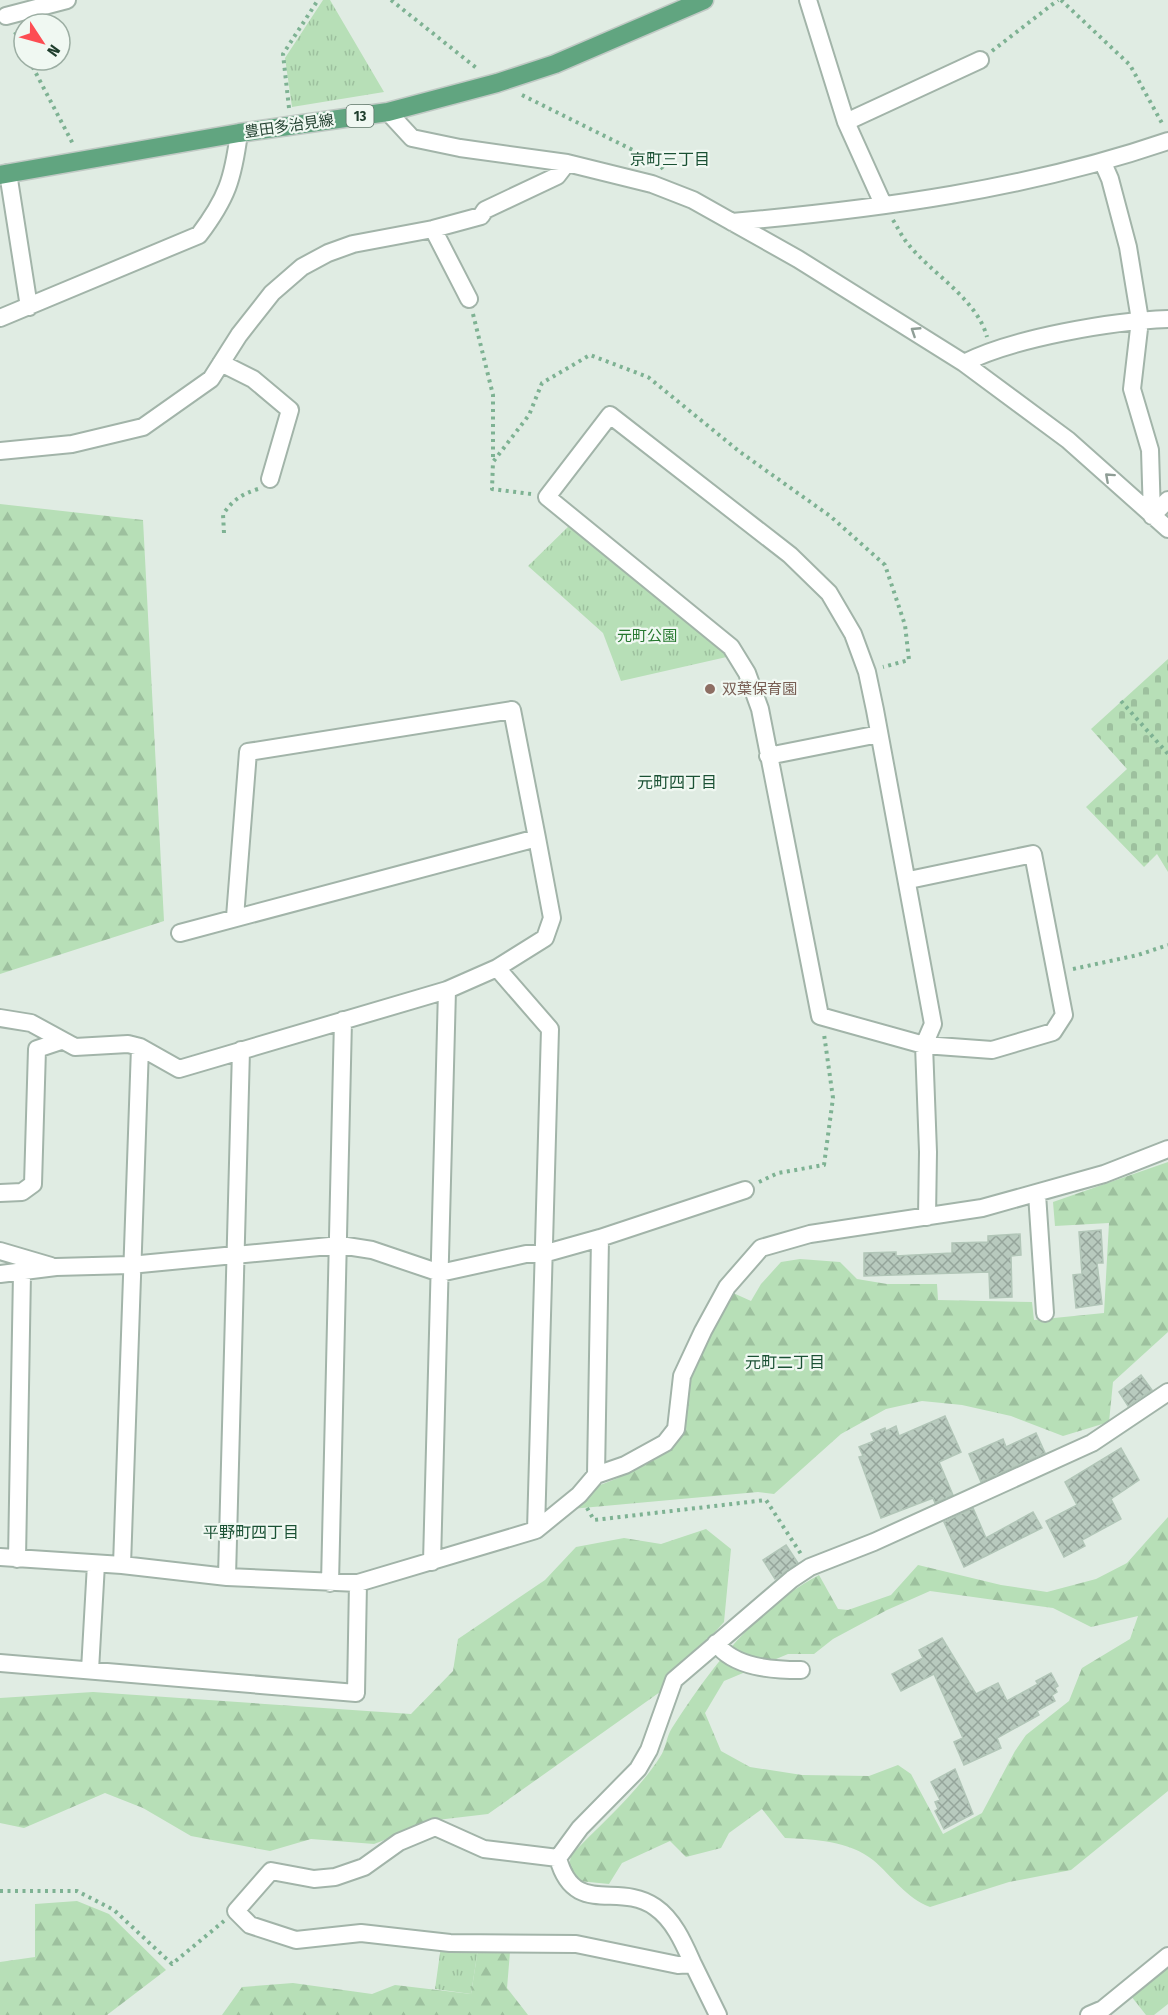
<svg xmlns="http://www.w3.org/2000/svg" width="1168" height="2015" viewBox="0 0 1168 2015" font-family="'Fira Sans Condensed','Noto Sans JP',sans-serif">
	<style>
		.grass { fill: url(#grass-tufts) }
		.forest { fill: url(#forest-firs); fill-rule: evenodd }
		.cemetery { fill: url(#cemetery-stones) }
		.building { fill: url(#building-cross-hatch); stroke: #b2c6b8; stroke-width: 1.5 }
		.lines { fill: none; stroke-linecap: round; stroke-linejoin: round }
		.minor-casing { stroke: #a2b4a9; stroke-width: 20 }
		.primary-casing { stroke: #c0c9c4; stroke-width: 21 }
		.path { stroke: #7eb293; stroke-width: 4; stroke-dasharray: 3 4.5; stroke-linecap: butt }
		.minor { stroke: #fff; stroke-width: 16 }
		.primary { stroke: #61a580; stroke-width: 18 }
		.oneway { stroke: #8f9e96 }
		.education-dot { fill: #8d6e63; stroke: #f0f8f2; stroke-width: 2 }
		.labels { text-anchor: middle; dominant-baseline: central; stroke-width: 4.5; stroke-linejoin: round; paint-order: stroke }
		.shield { fill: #f0f8f2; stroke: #5e7668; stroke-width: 1.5 }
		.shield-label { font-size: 14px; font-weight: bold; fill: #1f3e2d }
		.street-label { font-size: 15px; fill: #1f3e2d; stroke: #f0f8f2 }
		.park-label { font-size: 15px; fill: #26782f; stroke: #f0f8f2 }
		.education-label { font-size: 15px; fill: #785e54; stroke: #f0f8f2; text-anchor: start }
		.neighbourhood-label { font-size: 16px; fill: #1a5134; stroke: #f0f8f2 }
	</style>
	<defs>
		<pattern id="grass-tufts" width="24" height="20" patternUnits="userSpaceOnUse" patternTransform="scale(1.5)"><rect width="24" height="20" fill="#b7dfb7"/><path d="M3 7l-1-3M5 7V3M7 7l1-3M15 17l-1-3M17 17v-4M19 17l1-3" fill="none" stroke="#9dc09e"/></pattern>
		<pattern id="forest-firs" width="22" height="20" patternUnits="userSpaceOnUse" patternTransform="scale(1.5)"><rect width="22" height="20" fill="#b7dfb7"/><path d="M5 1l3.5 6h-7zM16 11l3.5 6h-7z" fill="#9dc09e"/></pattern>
		<pattern id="cemetery-stones" width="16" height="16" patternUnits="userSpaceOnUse" patternTransform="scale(1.5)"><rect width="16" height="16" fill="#b7dfb7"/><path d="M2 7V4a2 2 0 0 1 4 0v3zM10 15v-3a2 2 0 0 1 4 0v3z" fill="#9dc09e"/></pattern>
		<pattern id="building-cross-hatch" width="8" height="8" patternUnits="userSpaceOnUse" patternTransform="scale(1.5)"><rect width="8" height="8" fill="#b8cabe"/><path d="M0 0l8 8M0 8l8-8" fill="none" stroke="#95a59b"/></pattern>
	</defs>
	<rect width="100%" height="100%" fill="#e0ece3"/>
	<!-- grass -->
	<path class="grass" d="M323 0H330L384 92 292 107 285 58Z
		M571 524 731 656 621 681 603 633 528 566Z
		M441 1946 478 1949 471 1994 435 1989Z
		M1168 1968V2004L1154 2015H1146L1131 1996Z"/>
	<!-- forest -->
	<path class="forest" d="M0 504 143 520 164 921 0 974Z
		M1168 1162V1332L1113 1382 1109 1422 1063 1436 1011 1416 962 1405 922 1401 886 1409 841 1434 774 1494 758 1492 571 1509 595 1487 618 1478 660 1451 688 1376 731 1292 751 1301 761 1284 781 1262 800 1259 840 1262 857 1279 887 1284H937L938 1300 1032 1302 1034 1320 1104 1313 1109 1223 1055 1226 1053 1202Z
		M1168 1517V1791L1071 1870 1009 1882 930 1907C907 1899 892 1876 873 1860 850 1841 813 1839 785 1838L762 1809 729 1833 721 1848 686 1857 670 1841 622 1863 609 1884 579 1881 569 1867 571 1855C601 1824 636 1794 660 1757 666 1749 666 1737 672 1728 709 1670 756 1608 819 1575L838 1609 848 1610 891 1595 918 1565 1001 1585 1047 1592 1096 1579 1127 1563ZM930 1591 1053 1608 1091 1627 1138 1616 1130 1639 1082 1668 1069 1701 1026 1735 1015 1751 982 1813 943 1834 911 1774 898 1765 869 1776 802 1775 750 1767 721 1751 705 1713 724 1681 788 1654H814L833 1639 887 1610Z
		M706 1529 731 1549 724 1622 660 1692 488 1814 437 1820 374 1844 311 1839 270 1851 191 1836 143 1808 105 1793 24 1828 0 1823V1698L93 1692 411 1714 453 1671 458 1639 545 1580 576 1547 624 1538 661 1544Z
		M77 1901 109 1914 166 1970 107 2015H0V1962L35 1957V1904Z
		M478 1949 510 1952 507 1988 528 2015H222L242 1987 293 1983 372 1994 395 1985 471 1994Z"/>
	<!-- cemetery -->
	<path class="cemetery" d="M1168 659V872L1157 854 1144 867 1086 807 1127 769 1091 729Z"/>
	<!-- building -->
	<path class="building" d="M1101 1230 1103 1263H1097L1102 1304 1076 1308 1073 1275 1082 1274 1079 1232Z
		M1020 1234 1021 1255 1011 1256 1012 1297 990 1298 989 1272 864 1276V1253L896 1252V1256L952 1253V1243L988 1242V1236Z
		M1141 1375 1152 1390 1128 1406 1119 1392Z
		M945 1416 961 1452 939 1462 953 1495 935 1503 933 1498 881 1518 859 1457 863 1456 859 1447 874 1441 871 1434 885 1428 886 1431 896 1426 899 1436Z
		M1036 1433 1045 1453 981 1482 969 1454 1003 1439 1006 1447Z
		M1121 1448 1139 1480 1111 1499 1121 1519 1082 1540 1085 1546 1064 1557 1046 1521 1077 1505 1065 1482Z
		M973 1508 986 1538 1033 1512 1042 1528 964 1567 944 1522Z
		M786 1545 798 1563 775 1579 763 1560Z
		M942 1638 976 1694 998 1683 1007 1701 1038 1684 1036 1681 1051 1673 1058 1686 1055 1688 1057 1692 1052 1695 1055 1701 1037 1711 1039 1715 997 1738 1001 1748 964 1765 954 1742 963 1738 934 1674 901 1691 892 1674 923 1658 919 1650Z
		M955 1769 973 1814 944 1829 935 1811 938 1809 935 1802 940 1800 931 1782Z"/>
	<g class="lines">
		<defs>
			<path id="minor" d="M808 0 846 122 883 204
				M6 16 67 0
				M388 112 412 138 460 148 567 163 652 184 693 200 798 259 964 363 1068 440 1168 529
				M846 122 980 60
				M1103 163 1110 179 1128 247 1140 320 1132 389 1150 450 1152 516
				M8 173 29 307
				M732 222C879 209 1028 189 1168 141
				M433 229 469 299
				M0 318 199 235C227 198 233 179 239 133
				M221 363 253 379 290 410 270 479
				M964 363C1013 338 1112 321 1168 319
				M0 451 72 444 143 427 211 379 239 335 272 293 302 267 328 253 353 244 433 229 481 216 485 210 557 176 567 163
				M1152 516 1168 500
				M768 756 879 734
				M909 880 1033 854 1064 1015 1053 1032 992 1050 924 1045 820 1016 760 709 747 673 731 647 547 497 610 415 790 555 829 593 853 634 867 672 875 710 933 1024 924 1045 928 1152 927 1217
				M180 933 537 838 512 710 248 752 235 917
				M497 968 550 1029 536 1530
				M0 1018 31 1023 75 1047 128 1044 140 1047 179 1069 447 990 497 968 545 938 552 918 537 838
				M0 1193 22 1192 33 1184 37 1049 61 1041
				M1037 1194 1045 1313
				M600 1238 745 1190
				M0 1251 51 1266
				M0 1274 56 1267 130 1265 340 1245 372 1250 440 1273 526 1254H543L600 1238 596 1475
				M0 1557 122 1565 227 1577 358 1583 536 1530 579 1495 596 1475 625 1465 665 1443 676 1429 682 1376 703 1331 727 1287 761 1248 810 1234 982 1208 1104 1174 1168 1149
				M17 1559 22 1273
				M432 1562 447 990
				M122 1565 140 1047
				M227 1577 241 1050
				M330 1583 343 1020
				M716 1643C734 1668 773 1670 801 1670
				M0 1663 356 1693 358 1583
				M90 1670 96 1564
				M558 1858C574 1918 618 1881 655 1907 674 1920 684 1944 693 1964
				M718 2015 693 1964 678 1965 576 1944 450 1943 361 1933 296 1940 250 1925 236 1911 271 1871 314 1879 335 1877 364 1867 399 1842 435 1827 484 1849 558 1858 580 1828 638 1769 649 1750 674 1680 792 1579 810 1567 874 1542 1092 1443 1168 1392
				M1089 2015 1103 2009 1168 1956"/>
			<path id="primary" d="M0 175 239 133 388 112 497 83 555 64 704 0"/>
		</defs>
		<!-- minor casing -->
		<use href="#minor" class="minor-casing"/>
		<!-- primary casing -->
		<use href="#primary" class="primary-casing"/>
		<!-- path -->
		<path class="path" d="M391 0 479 70
			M1061 0 1130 65 1163 125
			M15 32 24 50
			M992 51 1058 0
			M29 60 73 144
			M522 95 657 162 663 169
			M289 108 283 54 318 0
			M893 220C898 228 902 237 908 244 931 273 977 299 987 337
			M473 314 493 395V460
			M531 494 492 489 493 462 529 415 542 383 590 355 648 377 740 452 830 516 885 565 905 625 909 660 883 667
			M224 533 223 514C233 500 242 494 258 489
			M1121 701 1168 754
			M1073 969 1138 955 1168 945
			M759 1182 778 1173 824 1165 833 1098 824 1034
			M587 1508 594 1520 766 1500 801 1554
			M0 1891H77L114 1910 172 1964 224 1921"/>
		<!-- minor -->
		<use href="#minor" class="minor"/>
		<!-- primary -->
		<use href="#primary" class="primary"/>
	</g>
	<!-- one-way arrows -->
	<defs><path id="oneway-chevron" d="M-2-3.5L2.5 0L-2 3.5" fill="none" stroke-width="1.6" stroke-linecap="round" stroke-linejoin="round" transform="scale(1.5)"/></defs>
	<g class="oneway">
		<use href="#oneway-chevron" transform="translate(915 331) rotate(-147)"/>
		<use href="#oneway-chevron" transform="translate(1109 477) rotate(-138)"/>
	</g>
	<!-- markers -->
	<circle class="education-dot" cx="710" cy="689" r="6"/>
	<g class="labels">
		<!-- shield labels -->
		<rect class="shield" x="346.5" y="105" width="27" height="22" rx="4.5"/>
		<g class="shield-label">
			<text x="360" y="116">13</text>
		</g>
		<!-- street labels -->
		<g class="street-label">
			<text transform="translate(289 126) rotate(-8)">豊田多治見線</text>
		</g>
		<!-- park labels -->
		<g class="park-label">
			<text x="647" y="636">元町公園</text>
		</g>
		<!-- education labels -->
		<g class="education-label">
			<text x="722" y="689">双葉保育園</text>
		</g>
		<!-- neighbourhood labels -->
		<g class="neighbourhood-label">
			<text x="670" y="159">京町三丁目</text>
			<text x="677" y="782">元町四丁目</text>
			<text x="785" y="1362">元町二丁目</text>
			<text x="251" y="1532">平野町四丁目</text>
		</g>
	</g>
	<!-- north arrow -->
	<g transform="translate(42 42) rotate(126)"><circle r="28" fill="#f0f8f2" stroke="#9caea3" stroke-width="1.5"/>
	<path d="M0-4.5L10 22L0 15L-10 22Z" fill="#fd4d53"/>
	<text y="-9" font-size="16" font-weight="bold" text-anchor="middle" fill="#1f3e2d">N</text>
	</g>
</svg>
